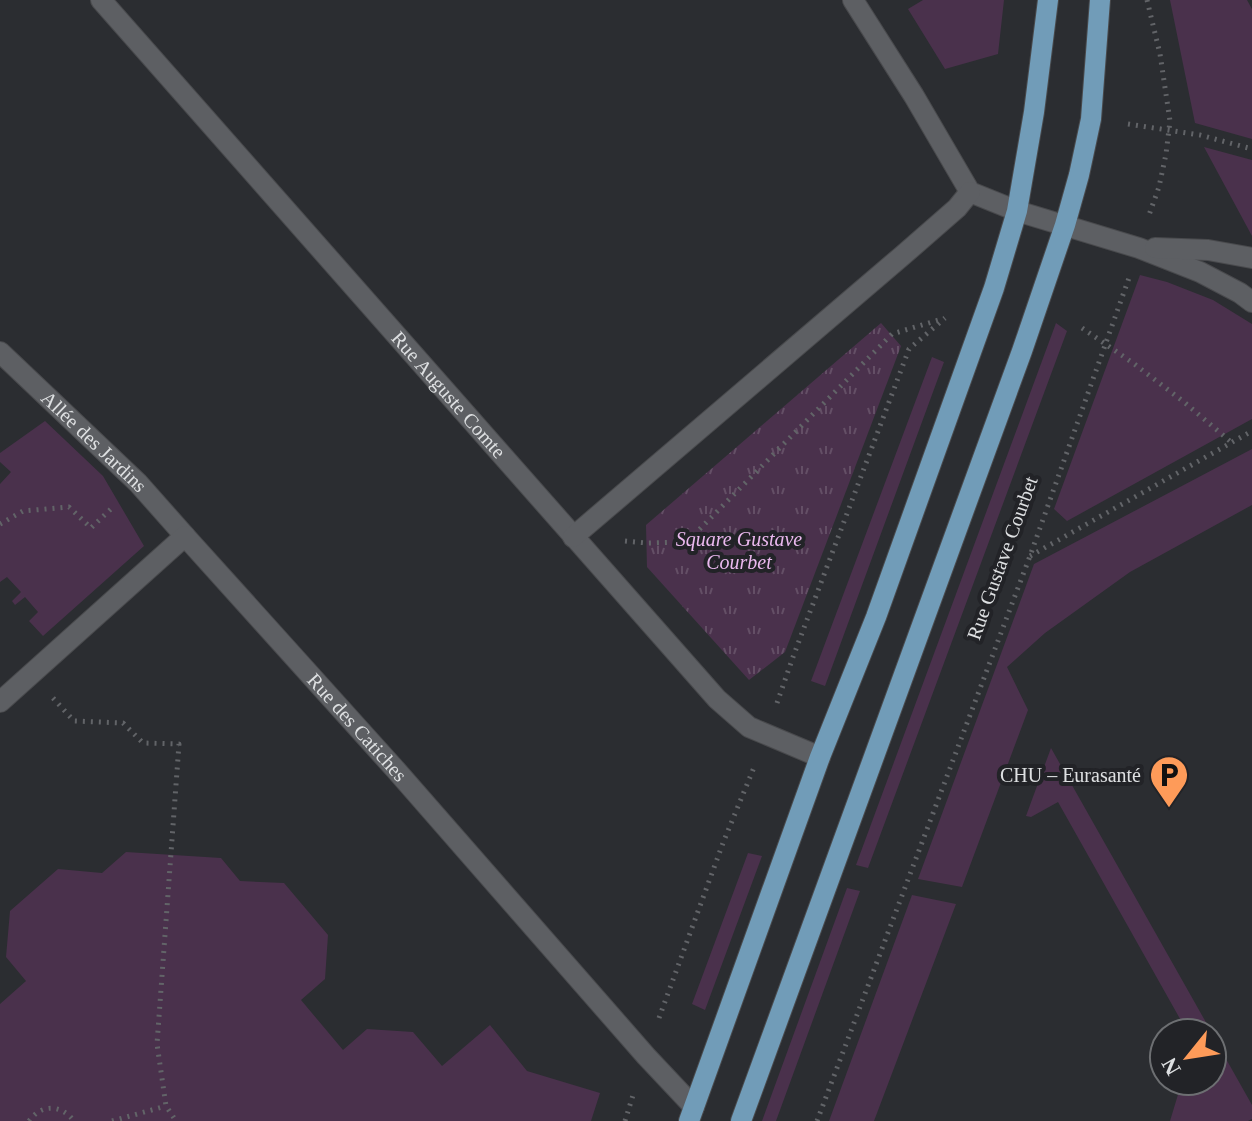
<svg xmlns="http://www.w3.org/2000/svg" width="1252" height="1121" viewBox="0 0 1252 1121" font-family="'Times New Roman',serif">
	<style>
		.grass { fill: #4a314c }
		.park { fill: url(#park-tufts) }
		.lines { fill: none; stroke-linecap: round; stroke-linejoin: round }
		.minor-casing { stroke: #494a4d; stroke-width: 22 }
		.major-casing { stroke: #494a4d; stroke-width: 22 }
		.path { stroke: #626468; stroke-width: 5; stroke-dasharray: 2 6; stroke-linecap: butt }
		.minor { stroke: #5d5f63; stroke-width: 20 }
		.major { stroke: #719cb8; stroke-width: 20 }
		.labels { text-anchor: middle; dominant-baseline: central; stroke-width: 8; stroke-linejoin: round; paint-order: stroke }
		.street-label { font-size: 20px; fill: #dee0e2; stroke: #222327 }
		.park-label { font-size: 20px; font-style: italic; fill: #ebb9ef; stroke: #222327 }
		.poi-label { font-size: 20px; fill: #dee0e2; stroke: #222327; text-anchor: end }
	</style>
	<defs>
		<pattern id="park-tufts" width="24" height="20" patternUnits="userSpaceOnUse" patternTransform="scale(2)"><rect width="24" height="20" fill="#4a314c"/><path d="M3 7l-1-3M5 7V3M7 7l1-3M15 17l-1-3M17 17v-4M19 17l1-3" fill="none" stroke="#644f66"/></pattern>
	</defs>
	<rect width="100%" height="100%" fill="#2b2d31"/>
	<!-- grass -->
	<path class="grass" d="M923 0H1004L998 54 945 69 908 9Z
		M1170 0H1247L1252 9V139L1195 123Z
		M1204 147 1252 160V236Z
		M1140 275 1167 282 1213 300 1252 324V419L1067 521 1054 509Z
		M1056 323 1067 331 868 868 856 865Z
		M932 357 944 362 825 686 811 681Z
		M45 421 103 476 144 546 43 636 29 621 38 612 25 597 15 605 12 601 21 592 7 577 0 582V484L11 472 0 462V453Z
		M1252 449V505L1130 572 1045 633 1007 667 1028 710 962 887 918 879 1034 564Z
		M1051 748 1212 1033H1188L1058 802 1031 817 1026 816Z
		M126 852 221 858 240 881 284 883 328 935 325 979 301 1000 343 1050 367 1029 413 1032 442 1066 490 1025 527 1071 600 1093 591 1121H0V1004L26 981 6 957 10 911 58 869 102 873Z
		M748 853 762 856 705 1010 692 1004Z
		M847 888 860 891 776 1121H762Z
		M912 895 956 904 874 1121H829Z
		M1212 1034 1252 1105V1119L1248 1121H1170L1180 1088 1192 1081H1212Z"/>
	<!-- park -->
	<path class="park" d="M881 323 901 346 785 652 749 680 647 567 646 525Z"/>
	<g class="lines">
		<defs>
			<g id="minor">
				<path id="s1" d="M101 0 717 699 749 727 820 757"/>
				<path d="M853 0 914 96 970 192 1017 211 1139 248 1200 272 1240 293 1252 302"/>
				<path d="M1155 248 1208 250 1252 258"/>
				<path id="s2" d="M0 352 138 483 185 536"/>
				<path d="M573 537 902 256 957 208 970 192"/>
				<path id="s3" d="M0 702 185 536 395 769 646 1056 694 1107"/>
			</g>
			<path id="major" d="M689 1121 820 757 876 617 994 288 1017 211 1034 112 1048 0
				M741 1121 1022 351 1065 225 1079 175 1091 119 1100 0"/>
		</defs>
		<!-- minor casing -->
		<use href="#minor" class="minor-casing"/>
		<!-- major casing -->
		<use href="#major" class="major-casing"/>
		<!-- path -->
		<path class="path" d="M1147 0 1160 54 1170 121 1166 154 1159 187 1149 215
			M1128 124 1200 135 1252 149
			M1082 328 1133 363 1184 402 1231 442
			M0 524 23 511 69 507 91 528 114 506
			M625 541 647 543 687 542 892 334 942 319
			M1030 556 1252 431
			M53 698 74 721 123 723 143 743 179 744 157 1044 166 1106 176 1121
			M777 703 793 657 909 349 945 318
			M659 1018 723 843 755 765
			M29 1121C41 1104 61 1104 74 1121
			M112 1121 166 1106
			M625 1121 634 1092
			M817 1121 1030 556 1129 278"/>
		<!-- minor -->
		<use href="#minor" class="minor"/>
		<!-- major -->
		<use href="#major" class="major"/>
	</g>
	<!-- icons -->
	<defs>
		<symbol id="parking-pin" viewBox="-11 -11 22 30"><path d="M0 17L-7.5 6A9.5 9.5 0 1 1 7.5 6Z" fill="#fe9b59" stroke="#222327"/><path d="M-3.5-5.5H1a3.5 3.5 0 0 1 0 7H-1V5.5H-3.5ZM-1-3.4V-.6H.8a1.4 1.4 0 0 0 0-2.8Z" fill="#111"/></symbol>
	</defs>
	<g fill-rule="evenodd">
		<use href="#parking-pin" x="1147" y="753" width="44" height="60"/>
	</g>
	<g class="labels">
		<!-- street labels -->
		<g class="street-label">
			<text stroke="none"><textPath href="#s1" startOffset="526">Rue Auguste Comte</textPath></text>
			<text stroke="none"><textPath href="#s2" startOffset="130">Allée des Jardins</textPath></text>
			<text transform="translate(1002 558) rotate(-70)">Rue Gustave Courbet</text>
			<text stroke="none"><textPath href="#s3" startOffset="506">Rue des Catiches</textPath></text>
		</g>
		<!-- park labels -->
		<g class="park-label">
			<text x="739" y="539">Square Gustave<tspan x="739" dy="23">Courbet</tspan></text>
		</g>
		<!-- poi labels -->
		<g class="poi-label">
			<text x="1141" y="775">CHU – Eurasanté</text>
		</g>
	</g>
	<!-- north arrow -->
	<g transform="translate(1188 1057) rotate(240)"><circle r="38" fill="#222327" stroke="#6d6f72" stroke-width="2"/>
	<path d="M0-6L14 30L0 20L-14 30Z" fill="#fe9b59"/>
	<text y="-12" font-size="22" font-weight="bold" text-anchor="middle" fill="#dee0e2">N</text>
	</g>
</svg>
